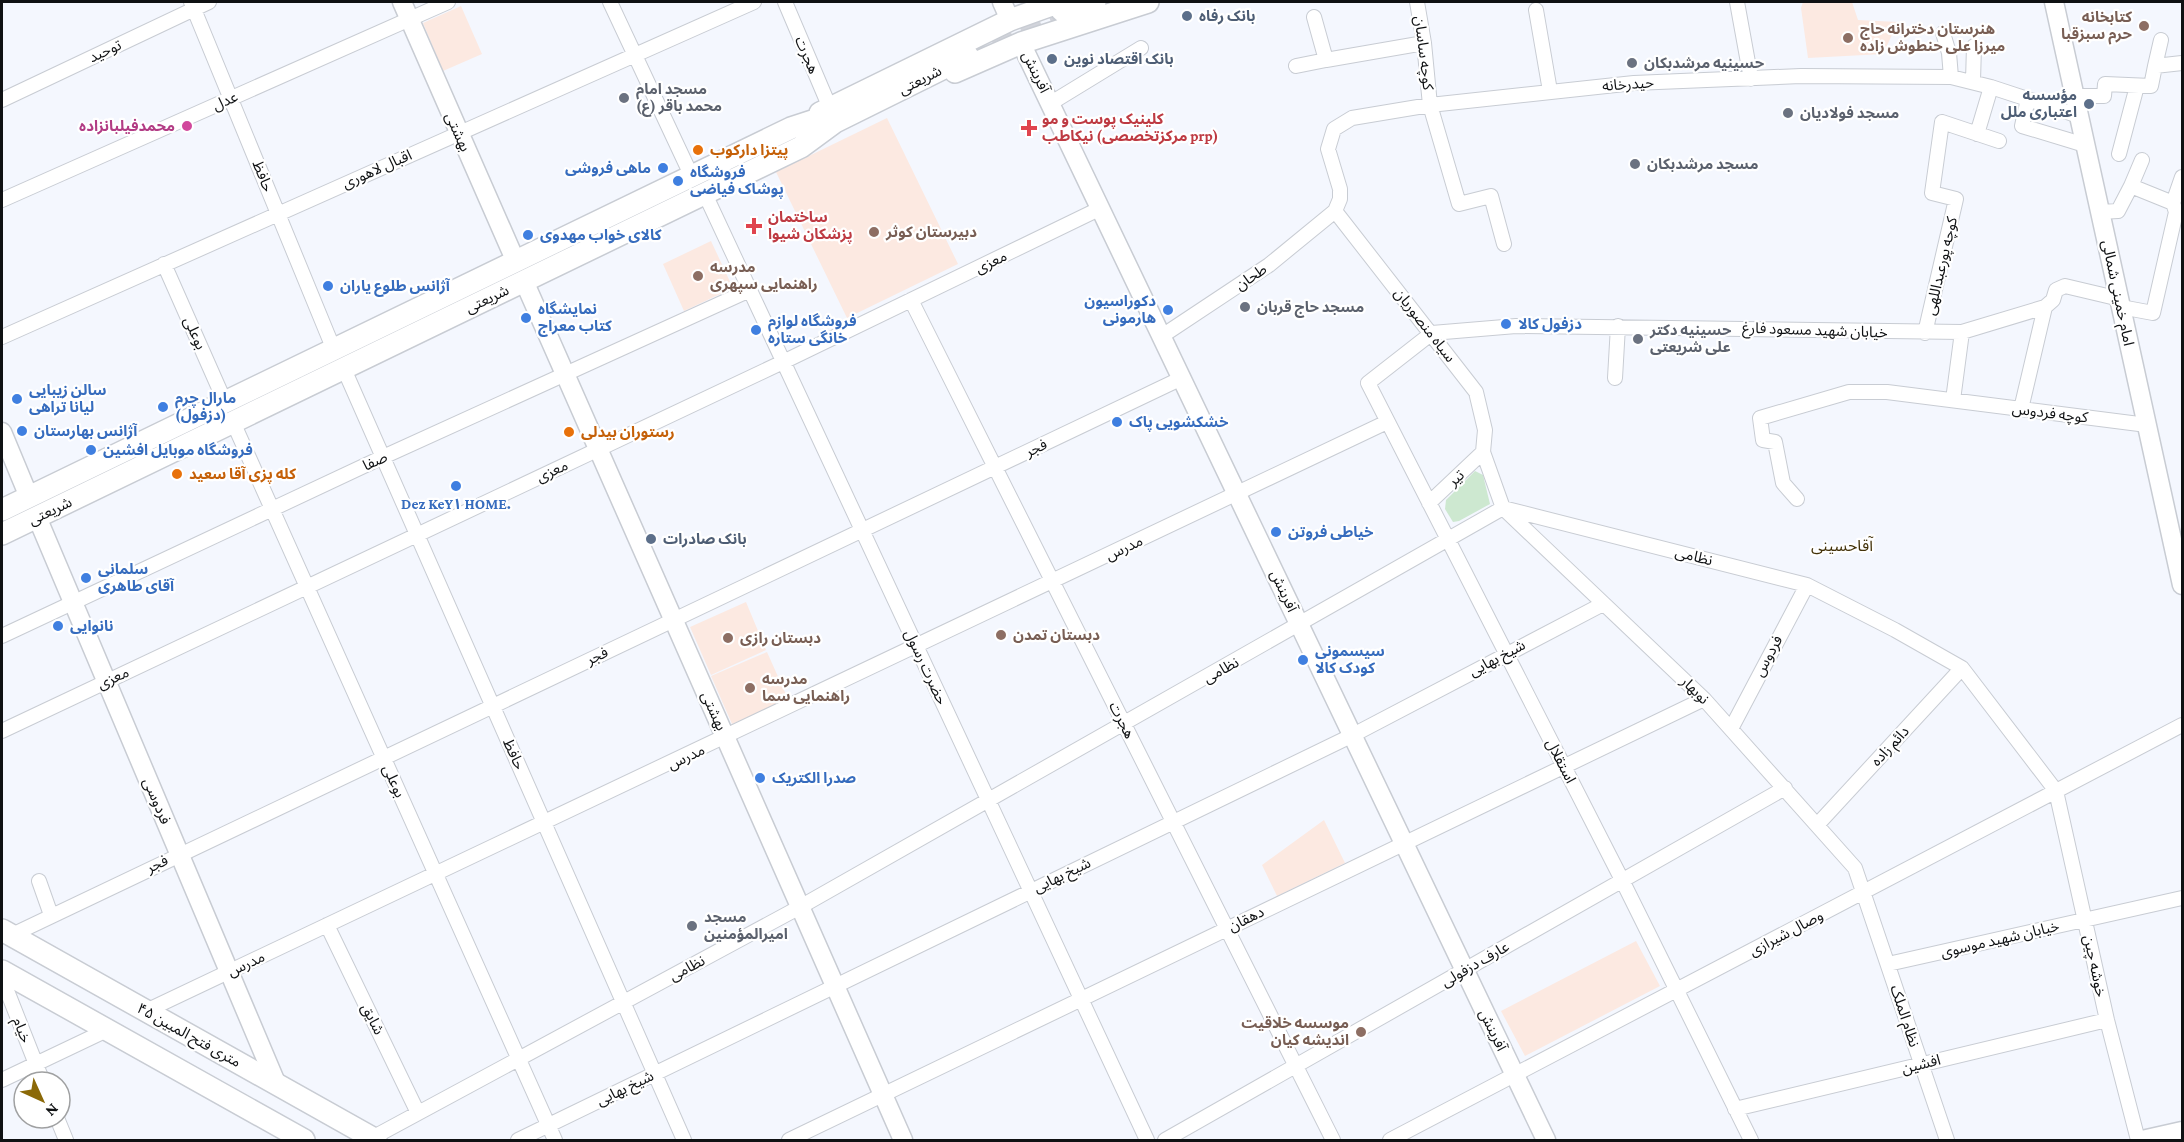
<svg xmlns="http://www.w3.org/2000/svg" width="2184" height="1142" viewBox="0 0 2184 1142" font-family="'Crimson Pro','Noto Sans Arabic',serif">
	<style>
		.education { fill: #fce9e1 }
		.green { fill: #cde8d0 }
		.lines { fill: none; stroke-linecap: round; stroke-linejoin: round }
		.primary-tunnel { stroke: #d2d4db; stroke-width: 21; stroke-dasharray: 21 10; stroke-linecap: butt }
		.street-casing { stroke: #c8ccd3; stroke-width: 16 }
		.secondary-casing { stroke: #c8ccd3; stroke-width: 21 }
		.primary-casing { stroke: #c8ccd3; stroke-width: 24 }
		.street { stroke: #fff; stroke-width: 14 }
		.secondary { stroke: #fff; stroke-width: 18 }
		.primary { stroke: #fff; stroke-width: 21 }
		.service-dot { fill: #5c6f8a; stroke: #fff; stroke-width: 2 }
		.education-dot { fill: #8d6e63; stroke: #fff; stroke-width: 2 }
		.worship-dot { fill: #6b7280; stroke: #fff; stroke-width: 2 }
		.hotel-dot { fill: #d1479c; stroke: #fff; stroke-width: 2 }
		.health-dot { fill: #e0444e; stroke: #fff; stroke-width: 2 }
		.food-dot { fill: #e8710a; stroke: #fff; stroke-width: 2 }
		.shop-dot { fill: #3f7fe0; stroke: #fff; stroke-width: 2 }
		.labels { text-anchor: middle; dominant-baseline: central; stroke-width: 4.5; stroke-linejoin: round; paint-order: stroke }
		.service-label { font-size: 15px; font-weight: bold; fill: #4e5e75; stroke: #fff; text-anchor: start }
		.education-label { font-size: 15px; font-weight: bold; fill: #785e54; stroke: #fff; text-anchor: start }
		.street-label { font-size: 15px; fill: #0f1113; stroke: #fff }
		.worship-label { font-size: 15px; font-weight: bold; fill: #5b616d; stroke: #fff; text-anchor: start }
		.health-label { font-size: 15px; font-weight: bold; fill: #be3a42; stroke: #fff; text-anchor: start }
		.hotel-label { font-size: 15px; font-weight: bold; fill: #b23c85; stroke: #fff; text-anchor: end }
		.food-label { font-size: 15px; font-weight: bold; fill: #c56008; stroke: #fff; text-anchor: start }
		.shop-label { font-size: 15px; font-weight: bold; fill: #366cbe; stroke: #fff; text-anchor: start }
		.neighbourhood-label { font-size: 16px; fill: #423108; stroke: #fff }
	</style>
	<rect width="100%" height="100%" fill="#f4f7fe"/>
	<!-- education -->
	<path class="education" d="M1803 2H1852L1858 20 1898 22 1883 54 1808 58 1801 8Z
		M461 6 482 54 443 71 423 23Z
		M887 118 958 264 847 318 776 172Z
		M711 241 733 288 684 311 663 264Z
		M746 602 766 650 711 675 690 627Z
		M767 652 788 699 732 724 711 676Z
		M1324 820 1345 863 1277 896 1262 865Z
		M1636 941 1660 986 1525 1056 1501 1011Z"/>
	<!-- green -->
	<path class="green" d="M1475 471 1483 475 1490 504 1459 521 1453 522 1445 509 1446 500Z"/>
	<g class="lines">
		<!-- primary-tunnel -->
		<path class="primary-tunnel" d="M993 44 1063 17"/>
		<defs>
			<path id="street" d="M191 2 334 350
				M610 2 692 177
				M785 2 830 108
				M1417 2 1424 43 1430 105 1459 204 1491 196 1504 244
				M1737 2 1751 79
				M1536 10 1550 91
				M1943 33 1949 53 1951 77
				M2161 40 2155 66 2182 63
				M1326 60 1424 43
				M1296 66 1326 60 1314 17
				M1973 81 1974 46
				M2075 96H2104L2105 84 2151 86 2155 66
				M2028 99 2022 126 2085 145
				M2 100 209 2
				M1051 103 1141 48
				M1977 134 1991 87
				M2119 154 2137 86
				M2131 186 2142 160
				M705 194 1147 1140
				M2 200 448 2
				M2173 203 2182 177
				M1335 211 1476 392 1485 430 1483 452 1503 508 1704 699 1855 868 1947 1140
				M2100 212 2118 211 2131 186 2173 203 2176 212 2182 214
				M164 264 225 402
				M911 300 1333 1140
				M2121 307 2153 313 2176 212
				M1925 333 1956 199 1932 193 1942 122 1999 141
				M1162 336 1269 265 1335 211 1340 199V189L1328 149 1334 129 1352 118 1430 105 1634 83 1801 76 1951 77 1991 87 2079 116
				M2 337 754 2
				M344 369 684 1140
				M1615 378 1618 326
				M1953 400 1962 332
				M2021 409 2045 307
				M233 422 555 1140
				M1797 499 1783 483 1775 442 1763 440 1760 418 1849 392H1887L2147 425
				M1429 503 1483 452
				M2 636 383 457 750 290
				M1732 727 1807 585
				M2 731 783 362 1101 208
				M1818 824 1962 668
				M39 881 51 915
				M327 925 418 1113
				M12 935 1182 378
				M1888 964 2182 898
				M2 978 43 1082
				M146 1011 1387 422
				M2 1080 107 1030
				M1735 1109 2107 1020
				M57 1118 66 1140
				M372 1138 800 907 1503 508 1807 585 1895 630 1962 668 2056 791 2107 1020 2138 1140
				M518 1140 1353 735 1603 604
				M789 1140 1704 699
				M1165 1140 1785 788
				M1390 1140 2182 725
				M1751 1140 1622 880 1368 383 1432 333 1516 326 1962 332 2045 307 2053 300 2056 290 2065 286 2120 299"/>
			<path id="secondary" d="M402 2 516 262
				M1002 2 1010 20
				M2054 2 2182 585
				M1021 43 1546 1140
				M524 281 903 1140
				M2 432 29 497
				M37 517 277 1085
				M2142 1140 2182 1131"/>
			<path id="primary" d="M1062 11 1095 2
				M955 72 1021 43 1148 2
				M820 113 1010 20 1060 2
				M2 510 791 128 837 113
				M2 534 801 147 835 122 968 56
				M2 930 376 1140
				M2 971 304 1140"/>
		</defs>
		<!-- street casing -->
		<use href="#street" class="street-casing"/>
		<!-- secondary casing -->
		<use href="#secondary" class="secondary-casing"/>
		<!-- primary casing -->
		<use href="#primary" class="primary-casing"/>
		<!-- street -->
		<use href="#street" class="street"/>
		<!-- secondary -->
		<use href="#secondary" class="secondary"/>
		<!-- primary -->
		<use href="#primary" class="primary"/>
	</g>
	<!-- markers -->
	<g class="service-dot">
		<circle cx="1187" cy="16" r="6"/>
		<circle cx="1052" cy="59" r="6"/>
		<circle cx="2089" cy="104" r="6"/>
		<circle cx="651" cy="539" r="6"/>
	</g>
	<g class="education-dot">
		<circle cx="2144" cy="26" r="6"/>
		<circle cx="1848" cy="38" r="6"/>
		<circle cx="874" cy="232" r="6"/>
		<circle cx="698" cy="276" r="6"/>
		<circle cx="1001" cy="635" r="6"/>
		<circle cx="728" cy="638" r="6"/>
		<circle cx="750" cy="688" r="6"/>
		<circle cx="1361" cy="1032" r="6"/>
	</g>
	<g class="worship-dot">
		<circle cx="1632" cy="63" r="6"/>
		<circle cx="624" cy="98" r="6"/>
		<circle cx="1788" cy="113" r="6"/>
		<circle cx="1635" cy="164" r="6"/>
		<circle cx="1245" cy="307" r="6"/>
		<circle cx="1638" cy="339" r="6"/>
		<circle cx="692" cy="926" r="6"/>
	</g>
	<circle class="hotel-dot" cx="187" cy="126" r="6"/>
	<g class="health-dot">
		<path d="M1026 119h6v6h6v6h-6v6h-6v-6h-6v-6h6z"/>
		<path d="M751 217h6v6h6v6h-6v6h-6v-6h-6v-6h6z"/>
	</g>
	<g class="food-dot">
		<circle cx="698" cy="150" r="6"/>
		<circle cx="569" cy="432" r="6"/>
		<circle cx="177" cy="474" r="6"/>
	</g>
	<g class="shop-dot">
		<circle cx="663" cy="168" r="6"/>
		<circle cx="678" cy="181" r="6"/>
		<circle cx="528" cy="235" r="6"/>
		<circle cx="328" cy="286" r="6"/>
		<circle cx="1168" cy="310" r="6"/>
		<circle cx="526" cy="318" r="6"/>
		<circle cx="1506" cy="324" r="6"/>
		<circle cx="756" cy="330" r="6"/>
		<circle cx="17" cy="399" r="6"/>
		<circle cx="163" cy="407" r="6"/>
		<circle cx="1117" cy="422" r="6"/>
		<circle cx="22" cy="431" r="6"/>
		<circle cx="91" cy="450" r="6"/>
		<circle cx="456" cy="486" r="6"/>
		<circle cx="1276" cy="532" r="6"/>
		<circle cx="86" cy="578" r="6"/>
		<circle cx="58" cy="626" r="6"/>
		<circle cx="1303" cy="660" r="6"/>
		<circle cx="760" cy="778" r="6"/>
	</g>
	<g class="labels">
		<!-- service labels -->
		<g class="service-label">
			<text x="1199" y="16">بانک رفاه</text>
			<text x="1064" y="59">بانک اقتصاد نوین</text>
			<text x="2077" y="95" text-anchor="end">مؤسسه<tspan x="2077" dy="17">اعتباری ملل</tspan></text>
			<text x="663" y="539">بانک صادرات</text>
		</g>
		<!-- education labels -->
		<g class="education-label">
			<text x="2132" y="17" text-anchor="end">کتابخانه<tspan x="2132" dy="17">حرم سبزقبا</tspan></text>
			<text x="1860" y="29">هنرستان دخترانه حاج<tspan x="1860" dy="17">میرزا علی حنطوش زاده</tspan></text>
			<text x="886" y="232">دبیرستان کوثر</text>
			<text x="710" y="267">مدرسه<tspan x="710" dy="17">راهنمایی سپهری</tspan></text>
			<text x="1013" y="635">دبستان تمدن</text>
			<text x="740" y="638">دبستان رازی</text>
			<text x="762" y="679">مدرسه<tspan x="762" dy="17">راهنمایی سما</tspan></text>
			<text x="1349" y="1023" text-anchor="end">موسسه خلاقیت<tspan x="1349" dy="17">اندیشه کیان</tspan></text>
		</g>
		<!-- street labels -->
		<g class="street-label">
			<text transform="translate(105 51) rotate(-25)">توحید</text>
			<text transform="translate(1424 53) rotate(83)">کوچه ساسان</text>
			<text transform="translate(807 55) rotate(67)">هجرت</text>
			<text transform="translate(1036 72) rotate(64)">آفرینش</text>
			<text transform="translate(920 80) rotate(-27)">شریعتی</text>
			<text transform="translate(1628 84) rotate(-4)">حیدرخانه</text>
			<text transform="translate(225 101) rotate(-24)">عدل</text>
			<text transform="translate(458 132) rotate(66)">بهشتی</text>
			<text transform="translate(377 169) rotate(-24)">اقبال لاهوری</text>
			<text transform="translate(263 176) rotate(68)">حافظ</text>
			<text transform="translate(991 262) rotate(-26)">معزی</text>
			<text transform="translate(1941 266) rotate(-77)">کوچه پورعبداللهی</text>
			<text transform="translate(1251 277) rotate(-34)">طحان</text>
			<text transform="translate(2118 293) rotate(78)">امام خمینی شمالی</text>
			<text transform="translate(487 299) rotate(-26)">شریعتی</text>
			<text transform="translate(1425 325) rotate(52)">سیاه منصوریان</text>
			<text transform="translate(1815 330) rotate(2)">خیابان شهید مسعود فارغ</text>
			<text transform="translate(195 333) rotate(66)">بوعلی</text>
			<text transform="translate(2050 413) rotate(7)">کوچه فردوس</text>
			<text transform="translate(1036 448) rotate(-26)">فجر</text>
			<text transform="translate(375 461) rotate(-25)">صفا</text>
			<text transform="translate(552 471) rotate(-25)">معزی</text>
			<text transform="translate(1456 478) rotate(-43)">تیر</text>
			<text transform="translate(50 511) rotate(-26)">شریعتی</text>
			<text transform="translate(1124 548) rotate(-25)">مدرس</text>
			<text transform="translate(1694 556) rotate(14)">نظامی</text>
			<text transform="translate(1284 591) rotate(65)">آفرینش</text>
			<text transform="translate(597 656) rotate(-26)">فجر</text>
			<text transform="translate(1768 656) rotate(-62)">فردوس</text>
			<text transform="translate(1497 658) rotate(-28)">شیخ بهایی</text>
			<text transform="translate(926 667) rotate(65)">حضرت رسول</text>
			<text transform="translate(1221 670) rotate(-29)">نظامی</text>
			<text transform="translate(113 678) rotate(-25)">معزی</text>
			<text transform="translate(1695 690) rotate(44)">نوبهار</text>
			<text transform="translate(714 711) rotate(66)">بهشتی</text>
			<text transform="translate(1122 720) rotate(63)">هجرت</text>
			<text transform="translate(1890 746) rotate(-47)">دائم زاده</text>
			<text transform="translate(514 754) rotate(66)">حافظ</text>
			<text transform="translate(686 757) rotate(-25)">مدرس</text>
			<text transform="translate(1561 761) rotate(63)">استقلال</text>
			<text transform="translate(394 781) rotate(66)">بوعلی</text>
			<text transform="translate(157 801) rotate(67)">فردوسی</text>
			<text transform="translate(157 864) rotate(-26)">فجر</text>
			<text transform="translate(1062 875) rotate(-26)">شیخ بهایی</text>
			<text transform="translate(1246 919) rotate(-26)">دهقان</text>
			<text transform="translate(1786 933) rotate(-28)">وصال شیرازی</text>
			<text transform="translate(2000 939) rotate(-13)">خیابان شهید موسوی</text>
			<text transform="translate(246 964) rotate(-25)">مدرس</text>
			<text transform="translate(1475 964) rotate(-30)">عارف دزفولی</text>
			<text transform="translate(2095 966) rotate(78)">خوشه چین</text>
			<text transform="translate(687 968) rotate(-28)">نظامی</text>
			<text transform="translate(1905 1016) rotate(72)">نظام الملک</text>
			<text transform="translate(373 1019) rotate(64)">شایق</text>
			<text transform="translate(22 1030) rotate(68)">خیام</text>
			<text transform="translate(1493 1030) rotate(64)">آفرینش</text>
			<text transform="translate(189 1035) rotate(29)">۴۵ متری فتح المبین</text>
			<text transform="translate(1921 1064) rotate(-14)">افشین</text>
			<text transform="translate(625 1088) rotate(-26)">شیخ بهایی</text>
		</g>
		<!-- worship labels -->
		<g class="worship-label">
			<text x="1644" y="63">حسینیه مرشدبکان</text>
			<text x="636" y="89">مسجد امام<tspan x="636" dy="17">محمد باقر (ع)</tspan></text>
			<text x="1800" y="113">مسجد فولادیان</text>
			<text x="1647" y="164">مسجد مرشدبکان</text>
			<text x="1257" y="307">مسجد حاج قربان</text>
			<text x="1650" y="330">حسینیه دکتر<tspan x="1650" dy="17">علی شریعتی</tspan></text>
			<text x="704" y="917">مسجد<tspan x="704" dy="17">امیرالمؤمنین</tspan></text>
		</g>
		<!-- health labels -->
		<g class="health-label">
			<text x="1042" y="119">کلینیک پوست و مو<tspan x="1042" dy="17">نیکاطب (مرکزتخصصی prp)</tspan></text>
			<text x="768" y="217">ساختمان<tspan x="768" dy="17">پزشکان شیوا</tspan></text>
		</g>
		<!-- hotel labels -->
		<g class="hotel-label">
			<text x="175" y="126">محمدفيلبانزاده</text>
		</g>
		<!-- food labels -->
		<g class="food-label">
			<text x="710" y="150">پیتزا دارکوب</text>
			<text x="581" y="432">رستوران بیدلی</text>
			<text x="189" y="474">کله پزی آقا سعید</text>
		</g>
		<!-- shop labels -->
		<g class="shop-label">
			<text x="651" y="168" text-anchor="end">ماهی فروشی</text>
			<text x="690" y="172">فروشگاه<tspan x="690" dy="17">پوشاک فیاضی</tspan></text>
			<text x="540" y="235">کالای خواب مهدوی</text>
			<text x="340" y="286">آژانس طلوع یاران</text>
			<text x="1156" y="301" text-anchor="end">دکوراسیون<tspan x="1156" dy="17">هارمونی</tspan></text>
			<text x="538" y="309">نمایشگاه<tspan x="538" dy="17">کتاب معراج</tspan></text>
			<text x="768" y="321">فروشگاه لوازم<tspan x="768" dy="17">خانگی ستاره</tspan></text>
			<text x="1518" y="324">دزفول کالا</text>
			<text x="29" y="390">سالن زیبایی<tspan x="29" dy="17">لیانا تراهی</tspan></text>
			<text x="175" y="398">مارال چرم<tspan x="175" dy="17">(دزفول)</tspan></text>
			<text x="1129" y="422">خشکشویی پاک</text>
			<text x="34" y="431">آژانس بهارستان</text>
			<text x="103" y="450">فروشگاه موبایل افشین</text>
			<text x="456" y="504" text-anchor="middle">Dez KeY۱ HOME.</text>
			<text x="1288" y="532">خیاطی فروتن</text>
			<text x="98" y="569">سلمانی<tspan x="98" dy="17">آقای طاهری</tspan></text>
			<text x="70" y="626">نانوایی</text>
			<text x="1315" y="651">سیسمونی<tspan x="1315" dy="17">کودک کالا</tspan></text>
			<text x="772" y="778">صدرا الکتریک</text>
		</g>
		<!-- neighbourhood labels -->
		<g class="neighbourhood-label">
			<text x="1842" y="545">آقاحسینی</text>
		</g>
	</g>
	<!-- border -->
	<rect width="2184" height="1142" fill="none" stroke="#0f1113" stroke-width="6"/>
	<!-- north arrow -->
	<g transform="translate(42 1100) rotate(135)"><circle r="28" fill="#ffffff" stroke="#9fa0a1" stroke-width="1.5"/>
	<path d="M0-4.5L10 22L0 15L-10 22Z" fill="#8b6908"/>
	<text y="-9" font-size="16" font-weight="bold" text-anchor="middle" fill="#0f1113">N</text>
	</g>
</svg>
